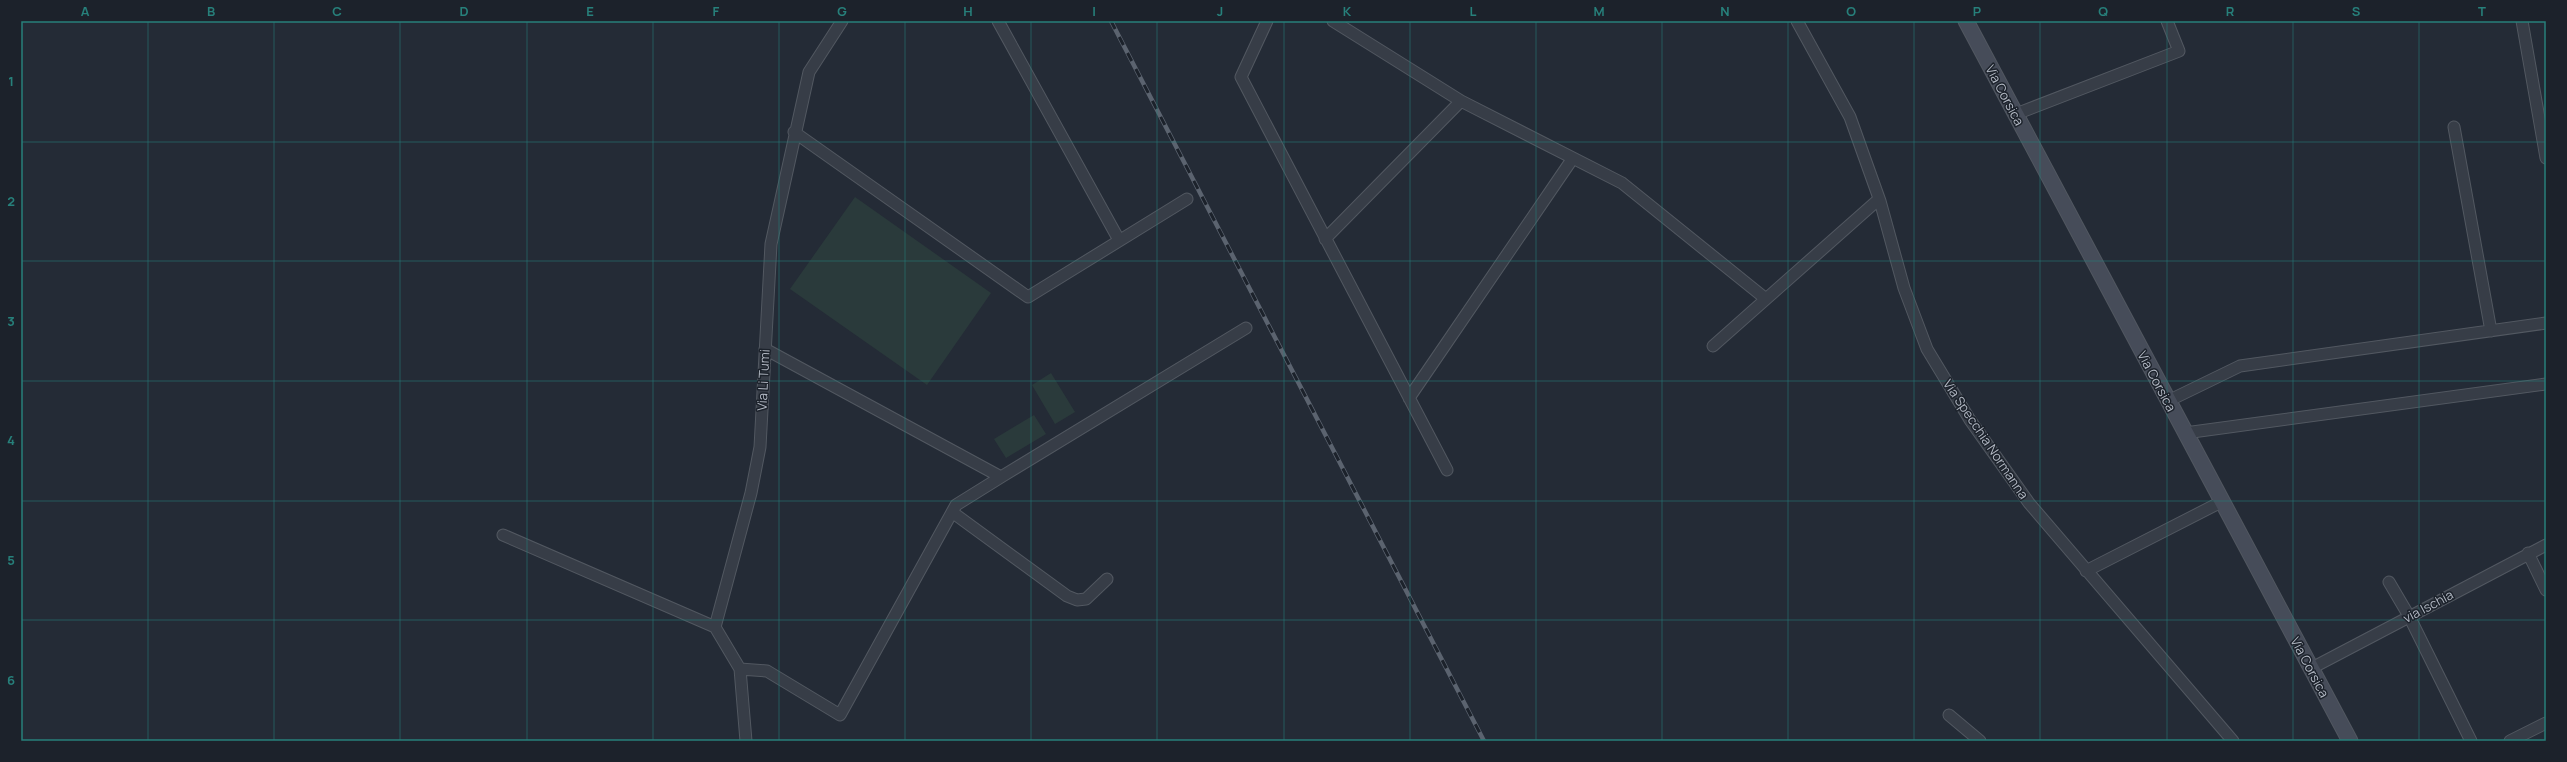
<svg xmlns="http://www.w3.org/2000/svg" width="2567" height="762" viewBox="0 0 2567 762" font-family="Manrope,sans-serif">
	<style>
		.grass { fill: #2a3a3b }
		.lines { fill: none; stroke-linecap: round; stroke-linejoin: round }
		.street-casing { stroke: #525861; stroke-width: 13 }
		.secondary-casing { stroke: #525861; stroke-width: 17 }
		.street { stroke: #373d47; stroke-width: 11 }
		.secondary { stroke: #464c59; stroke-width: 15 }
		.rail-casing { stroke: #5b636f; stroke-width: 4.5 }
		.rail { stroke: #1c222b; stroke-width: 3; stroke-dasharray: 9; stroke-linecap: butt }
		.grid { fill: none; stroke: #27807b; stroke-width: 1; stroke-opacity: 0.55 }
		.labels { text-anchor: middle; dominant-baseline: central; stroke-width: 3; stroke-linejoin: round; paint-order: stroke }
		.street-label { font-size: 13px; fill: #b2b8c3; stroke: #1c222b }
		.neatline { fill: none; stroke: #27807b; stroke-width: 1.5 }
		.grid-label { font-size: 13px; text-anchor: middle; font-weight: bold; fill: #27807b }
	</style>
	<rect width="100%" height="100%" fill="#242b36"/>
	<!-- grass -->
	<path class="grass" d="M855 197 991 293 927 385 790 289Z
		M1051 373 1075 412 1055 424 1032 385Z
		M1034 415 1046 434 1006 458 994 439Z"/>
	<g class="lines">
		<defs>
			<path id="street" d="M998 21 1119 240
				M1267 21 1241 77 1447 470
				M1333 21 1461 101 1622 183 1766 299
				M1797 21 1850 117 1880 201 1904 288 1927 349 1970 420 2029 503 2233 741
				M2522 21 2546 158
				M2016 114 2179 51 2167 21
				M2454 127 2491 331
				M794 132 1028 297 1187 199
				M1325 239 1461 101
				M1713 346 1879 199
				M765 349 1001 477 1246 328
				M1409 398 1573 158
				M2168 401 2240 366 2546 323
				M2185 433 2546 384
				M952 512 1067 596 1077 600 1086 599 1107 579
				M503 535 715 627
				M2528 553 2546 590
				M2086 571 2221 502
				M2389 582 2409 616 2471 741
				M740 669 767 671 840 715 956 505 1001 477
				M2310 669 2546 545
				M1949 715 1980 741
				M746 741 740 669 715 627 751 493 760 447 771 244 809 72 842 21
				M2510 741 2546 723"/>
			<path id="secondary" d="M1966 21 2350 741"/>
		</defs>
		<!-- street casing -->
		<use href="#street" class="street-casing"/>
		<!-- secondary casing -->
		<use href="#secondary" class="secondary-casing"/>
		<!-- street -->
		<use href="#street" class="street"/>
		<!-- secondary -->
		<use href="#secondary" class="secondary"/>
		<defs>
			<path id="rail" d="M1111 21 1484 741"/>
		</defs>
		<!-- rail casing -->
		<use href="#rail" class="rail-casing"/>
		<!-- rail -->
		<use href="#rail" class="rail"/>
	</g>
	<!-- grid -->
	<path class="grid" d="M148 21V741M274 21V741M400 21V741M527 21V741M653 21V741M779 21V741M905 21V741M1031 21V741M1157 21V741M1284 21V741M1410 21V741M1536 21V741M1662 21V741M1788 21V741M1914 21V741M2040 21V741M2167 21V741M2293 21V741M2419 21V741M21 142H2546M21 261H2546M21 381H2546M21 501H2546M21 620H2546"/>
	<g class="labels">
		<!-- street labels -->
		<g class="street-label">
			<text transform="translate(2005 95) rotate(62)">Via Corsica</text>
			<text transform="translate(763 380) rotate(-87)">Via Li Tumi</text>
			<text transform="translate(2157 381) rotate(62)">Via Corsica</text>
			<text transform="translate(1986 439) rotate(56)">Via Specchia Normanna</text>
			<text transform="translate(2428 606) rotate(-28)">via Ischia</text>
			<text transform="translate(2310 667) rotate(62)">Via Corsica</text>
		</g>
	</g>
	<!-- border -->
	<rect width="2567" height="762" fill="none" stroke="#1c222b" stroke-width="44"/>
	<rect x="22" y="22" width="2523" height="718" class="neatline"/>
	<g class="grid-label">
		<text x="85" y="16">A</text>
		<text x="211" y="16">B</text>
		<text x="337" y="16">C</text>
		<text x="464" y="16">D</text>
		<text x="590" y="16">E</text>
		<text x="716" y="16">F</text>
		<text x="842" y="16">G</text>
		<text x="968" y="16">H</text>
		<text x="1094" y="16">I</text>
		<text x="1220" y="16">J</text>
		<text x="1347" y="16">K</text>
		<text x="1473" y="16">L</text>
		<text x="1599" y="16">M</text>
		<text x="1725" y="16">N</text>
		<text x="1851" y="16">O</text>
		<text x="1977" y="16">P</text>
		<text x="2103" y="16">Q</text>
		<text x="2230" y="16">R</text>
		<text x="2356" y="16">S</text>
		<text x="2482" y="16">T</text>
		<text x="11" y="86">1</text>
		<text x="11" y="206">2</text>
		<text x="11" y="326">3</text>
		<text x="11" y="445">4</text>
		<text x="11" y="565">5</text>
		<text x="11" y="685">6</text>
	</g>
</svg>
